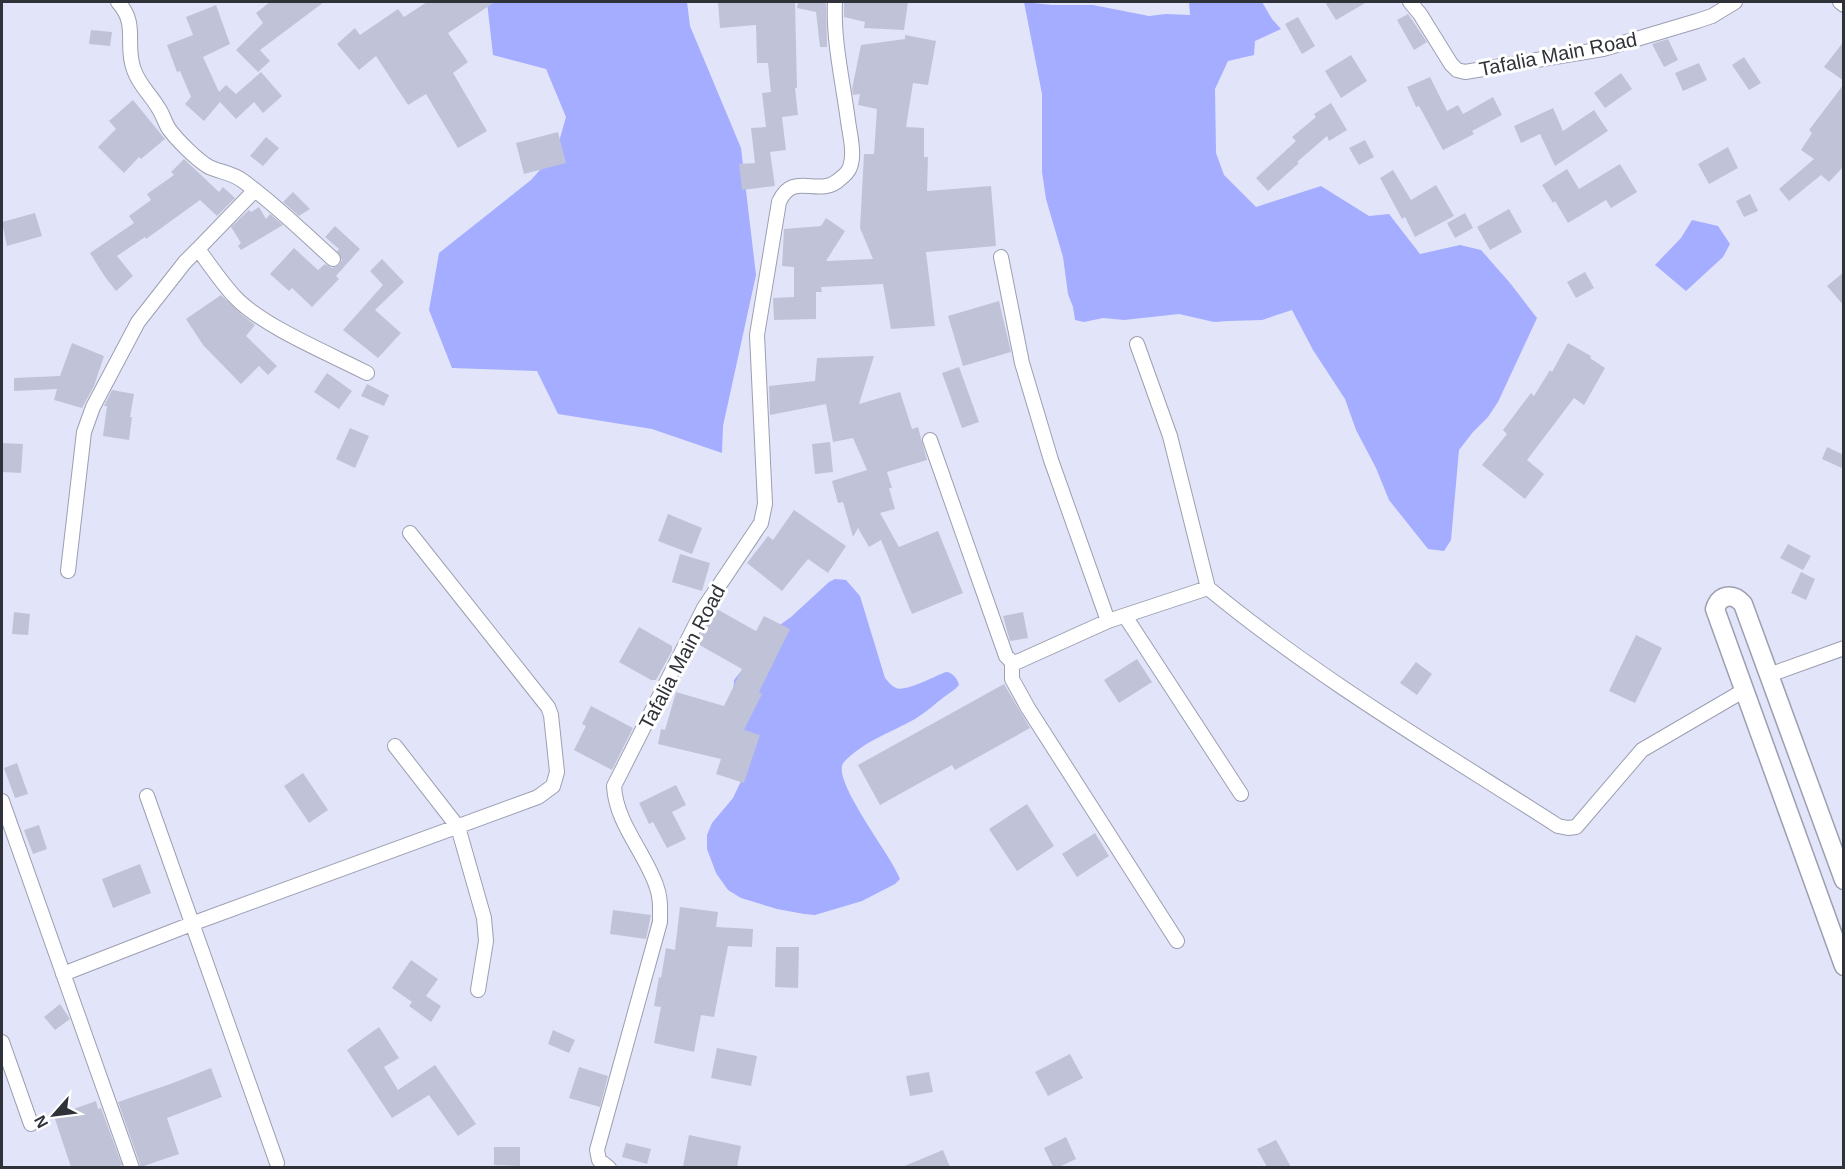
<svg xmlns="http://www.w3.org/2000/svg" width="1845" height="1169" viewBox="0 0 1845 1169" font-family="Arial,sans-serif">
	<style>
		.water { fill: #a4adff }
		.building { fill: #c0c3d7 }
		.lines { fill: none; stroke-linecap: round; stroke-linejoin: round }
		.street-casing { stroke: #9c9fb2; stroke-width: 16 }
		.secondary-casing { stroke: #9c9fb2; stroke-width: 21 }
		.street { stroke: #fff; stroke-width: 14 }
		.secondary { stroke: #fff; stroke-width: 18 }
		.labels { text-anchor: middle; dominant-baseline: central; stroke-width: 6; stroke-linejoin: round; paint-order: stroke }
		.street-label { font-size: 20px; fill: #303239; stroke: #fff }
	</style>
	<rect width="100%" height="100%" fill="#e2e5f9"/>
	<!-- water -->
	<path class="water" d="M487 2H687L690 26 741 148 756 275 723 426 722 453 652 429 558 414 537 371 452 368 429 310 439 253 531 180 556 152 566 117 546 69 493 55Z
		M1024 2 1052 5H1093L1149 16 1166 14 1190 15 1189 2H1262L1272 19 1281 29 1255 41 1254 55 1228 61 1215 89 1216 153 1224 175 1256 207 1321 186 1369 216 1389 214 1420 254 1460 245 1481 250 1510 283 1537 318 1498 402 1488 417 1473 432 1459 450 1451 540 1444 551 1428 549 1389 500 1376 468 1356 430 1345 399 1313 350 1292 310 1262 320 1229 321 1214 322 1179 314 1124 320 1103 318 1084 322 1075 320 1073 307 1068 294 1063 257 1046 199 1042 172V94Z
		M1692 220 1718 226 1730 244 1723 257 1686 291 1655 265 1681 238Z
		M835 579 846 580 860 596 885 678C888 681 891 686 896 688 906 692 935 676 946 672 952 672 958 679 959 685 955 690 949 693 944 697 935 704 925 713 915 719 890 733 864 741 844 762 829 778 893 857 900 879L895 884 862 901 815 915 804 914 777 909 741 898 728 890 716 873 707 849V835L712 823 733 798 744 775 733 695 734 680 777 627 791 617 829 582Z"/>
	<!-- building -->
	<path class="building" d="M270 2H324L260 50 270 61 258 72 236 50 263 23 256 13Z
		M427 2H495L448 33 468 62 453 73 487 131 458 148 426 94 408 105 376 56 359 70 337 44 355 28 360 35 398 9 404 17Z
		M718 2H795L797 88H795L798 115 782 117 786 150 770 152 775 186 742 190 739 164 755 163 751 128 766 127 762 93 771 92 768 63H757L756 25 720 28Z
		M798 2H826L827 47H820L816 12 797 8Z
		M844 2H908L904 30 864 28 865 22 844 17Z
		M1325 2H1367L1336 20Z
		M216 5 230 44 203 57 219 92 226 85 236 94 261 72 282 96 263 113 254 102 236 119 220 102 204 121 185 104 191 97 180 71 177 72 167 45 193 35 186 17Z
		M1408 14 1427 42 1414 50 1397 20Z
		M1298 17 1315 46 1302 54 1285 24Z
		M91 30 112 32 110 46 89 44Z
		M905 35 936 41 928 85 913 83 906 127 924 128V157H928L927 191 991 186 996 246 926 252 935 326 891 329 883 284 821 287 822 292H816V319L774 320 773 298 794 297V267L782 266 784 229 821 226 826 218 845 231 826 261 873 259 860 228 864 154H874L877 109 858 105 860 94 853 95 852 89 861 45 905 39Z
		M1668 39 1678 60 1664 67 1652 44Z
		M1844 41V81L1824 67Z
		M1351 55 1367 81 1341 98 1325 71Z
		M1744 57 1761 83 1749 90 1732 65Z
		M1699 63 1707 80 1683 91 1675 73Z
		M1621 73 1632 89 1605 108 1594 93Z
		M1430 77 1447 111 1458 105 1463 114 1493 97 1502 115 1472 131 1474 134 1443 150 1419 106 1416 107 1407 87Z
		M1844 84V166L1829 182 1821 175 1789 201 1779 189 1814 159 1801 150 1812 133 1809 130Z
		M133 100 165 139 141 159 139 157 124 173 98 147 116 129 109 121Z
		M1331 103 1347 130 1329 141 1327 136 1297 162 1299 163 1268 191 1256 178 1296 141 1292 137 1316 117 1314 114Z
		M1553 108 1563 131 1594 110 1608 131 1555 166 1540 134 1521 143 1514 126Z
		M558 132 566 163 524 174 516 143Z
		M266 137 279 148 263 166 250 156Z
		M1365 140 1374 157 1359 165 1349 148Z
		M1728 147 1738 168 1709 184 1698 164Z
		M184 159 219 192 223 187 235 198 217 216 200 200 146 239 145 237 117 256 133 276 116 291 105 277 90 253 134 223 129 216 151 200 147 194 174 175 171 172Z
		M1620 164 1637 192 1611 208 1606 200 1568 223 1555 201 1553 203 1542 185 1567 169 1579 189Z
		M1393 170 1411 200 1436 185 1454 216 1415 237 1405 217 1402 219 1380 178Z
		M293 192 310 209 299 216 283 202Z
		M1750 194 1758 211 1744 217 1736 201Z
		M259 207 266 219 270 214 283 225 241 250 238 246 241 243 231 227 249 210 251 212Z
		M1509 209 1522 232 1490 250 1477 227Z
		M35 213 42 236 7 246 2 222Z
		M1465 213 1473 228 1455 238 1447 223Z
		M335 226 360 249 336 276 339 279 312 307 292 288 289 291 270 274 294 248 318 270 325 264 332 268 339 265 342 260 337 251 339 249 325 237Z
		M382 259 404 282 375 310 401 333 378 358 343 330 383 285 370 271Z
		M1585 272 1594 288 1576 298 1567 282Z
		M1844 272V306L1827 286Z
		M221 295 241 314 255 325 246 336 277 366 268 375 259 366 241 384 203 345 186 319Z
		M999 301 1011 352 963 366 948 316Z
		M72 343 104 356 94 386 82 408 54 400 57 389 14 391V378L60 376Z
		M1568 343 1591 356 1590 358 1605 368 1584 405 1574 398 1527 460 1544 474 1525 499 1482 465 1507 434 1503 430 1531 393 1534 396 1550 370 1552 372Z
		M874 356 859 404 900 392 912 429 918 427 927 460 887 472 892 488H889L895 509 880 513 899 547 938 531 963 593 912 614 881 540 869 547 858 528 853 537 843 502 838 503 832 481 867 470 853 438 833 442 826 404 770 415 769 386 815 381 817 358Z
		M959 367 979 422 962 428 942 373Z
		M327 373 352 391 339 409 314 392Z
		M367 384 389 395 384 406 361 396Z
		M112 390 134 394 130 417H132L129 440 103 436 107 406H104Z
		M350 428 369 436 355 468 336 459Z
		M830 442 833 472 815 474 812 444Z
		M2 443 23 444 21 473 2 472Z
		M1827 447 1844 455V469L1822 459Z
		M794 510 846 546 828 573 808 559 782 591 747 563 768 536 773 540Z
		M668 514 702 528 692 554 658 541Z
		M1788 544 1811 556 1803 570 1780 558Z
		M680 554 710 563 702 591 672 582Z
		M1801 572 1815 579 1806 600 1791 593Z
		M715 608 756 631 764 616 790 629 759 692 762 694 744 730 760 735 744 783 716 774 721 759 658 744 661 729 665 730 676 692 724 706 742 669 696 643Z
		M14 612 30 614 28 635 12 634Z
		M1023 612 1028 638 1010 641 1003 616Z
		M639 627 672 646V651L656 680H651L619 662Z
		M1636 635 1662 648 1635 703 1609 691Z
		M1137 659 1152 682 1119 703 1104 680Z
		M1416 662 1432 674 1417 695 1400 683Z
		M1004 684 1030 728 955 770 952 765 880 805 858 765Z
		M591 706 633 728 612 770 574 750 586 726 582 724Z
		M17 763 28 794 15 798 4 768Z
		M303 773 328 810 309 823 284 786Z
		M676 785 686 805 672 812 686 839 667 848 653 822 649 824 639 803Z
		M1027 804 1054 846 1017 871 989 829Z
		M39 825 47 849 33 854 24 830Z
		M1095 833 1109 856 1077 877 1062 854Z
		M140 864 151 893 113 908 102 879Z
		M680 907 718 912 716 927 753 929 752 947 728 946 714 1017 701 1015 694 1052 654 1043 661 1007 654 1006 659 977 661 978 666 948 675 950Z
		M613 910 651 915 646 939 610 934Z
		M776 947H799L798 988 775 987Z
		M411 960 438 979 426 996 441 1006 431 1022 409 1006 412 1002 392 988Z
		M60 1004 70 1019 55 1030 44 1017Z
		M379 1027 399 1058 384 1067 398 1090 435 1065 476 1124 458 1136 429 1095 392 1118 347 1050Z
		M553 1030 575 1040 569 1053 548 1044Z
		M717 1048 757 1056 751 1086 711 1078Z
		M1070 1054 1083 1078 1048 1096 1035 1072Z
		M579 1067 608 1076 600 1107 569 1098Z
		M211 1068 222 1097 167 1118 179 1154 141 1167 118 1102 173 1083Z
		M929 1072 933 1092 910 1096 906 1076Z
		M96 1101 98 1109 101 1108 122 1165 115 1167H71L54 1116Z
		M689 1135 741 1146 737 1167H683Z
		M1066 1137 1076 1159 1059 1167H1053L1044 1148Z
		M1276 1140 1291 1167H1267L1257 1149Z
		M626 1143 651 1149 647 1164 622 1157Z
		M494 1147H520V1166L494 1165Z
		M943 1150 950 1167H902Z"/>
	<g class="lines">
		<defs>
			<path id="street" d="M118 2C139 25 124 44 134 70 139 85 151 95 159 109 163 115 165 123 169 129 177 140 197 160 209 167 220 172 233 173 243 181 275 204 303 232 333 259
				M1410 2 1420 14 1451 64 1457 70 1465 72 1603 49 1697 21 1712 16 1735 2
				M1840 2 1844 5
				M198 249 255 190
				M1001 257 1022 363 1051 460 1108 621 1208 588C1317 678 1440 750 1558 826L1568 828 1576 827 1642 750 1743 691
				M1137 344 1170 436 1208 588
				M930 440 1006 656 1012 662H1017L1108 621
				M68 571 84 432 93 407 138 322 185 262 198 249C210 265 221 282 235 297 262 326 330 354 367 373
				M1125 616 1241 794
				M1012 662V679L1028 708 1177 941
				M1769 675 1844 648
				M395 746 458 827 484 918 486 941 478 990
				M147 796 277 1163
				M2 801 132 1168
				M63 974 194 923 538 797 553 786 557 772 551 715 548 707 410 533
				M2 1042 31 1124
				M609 1168 599 1160 597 1150 660 922C660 909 661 897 656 885 644 851 616 823 614 786L704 608 761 523 765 504 757 335 779 202C794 169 819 200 841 178 844 176 849 171 850 167 855 154 850 135 848 121 843 82 833 41 835 2"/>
			<path id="secondary" d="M1844 880 1743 604C1733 593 1720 594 1715 609L1844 966"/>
		</defs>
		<!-- street casing -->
		<use href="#street" class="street-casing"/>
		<!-- secondary casing -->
		<use href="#secondary" class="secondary-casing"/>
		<!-- street -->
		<use href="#street" class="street"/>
		<!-- secondary -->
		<use href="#secondary" class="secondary"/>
	</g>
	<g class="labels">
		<!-- street labels -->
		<g class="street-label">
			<text transform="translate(1558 54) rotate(-11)">Tafalia Main Road</text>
			<text transform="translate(682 657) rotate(-62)">Tafalia Main Road</text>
		</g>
	</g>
	<!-- border -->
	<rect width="1845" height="1169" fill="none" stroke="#303239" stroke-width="6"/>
	<!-- north arrow -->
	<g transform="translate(54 1115) rotate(242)" stroke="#ffffff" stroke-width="4.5" paint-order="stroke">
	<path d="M0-4.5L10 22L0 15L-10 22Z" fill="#303239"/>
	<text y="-9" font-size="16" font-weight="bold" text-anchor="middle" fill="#303239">N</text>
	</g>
</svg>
